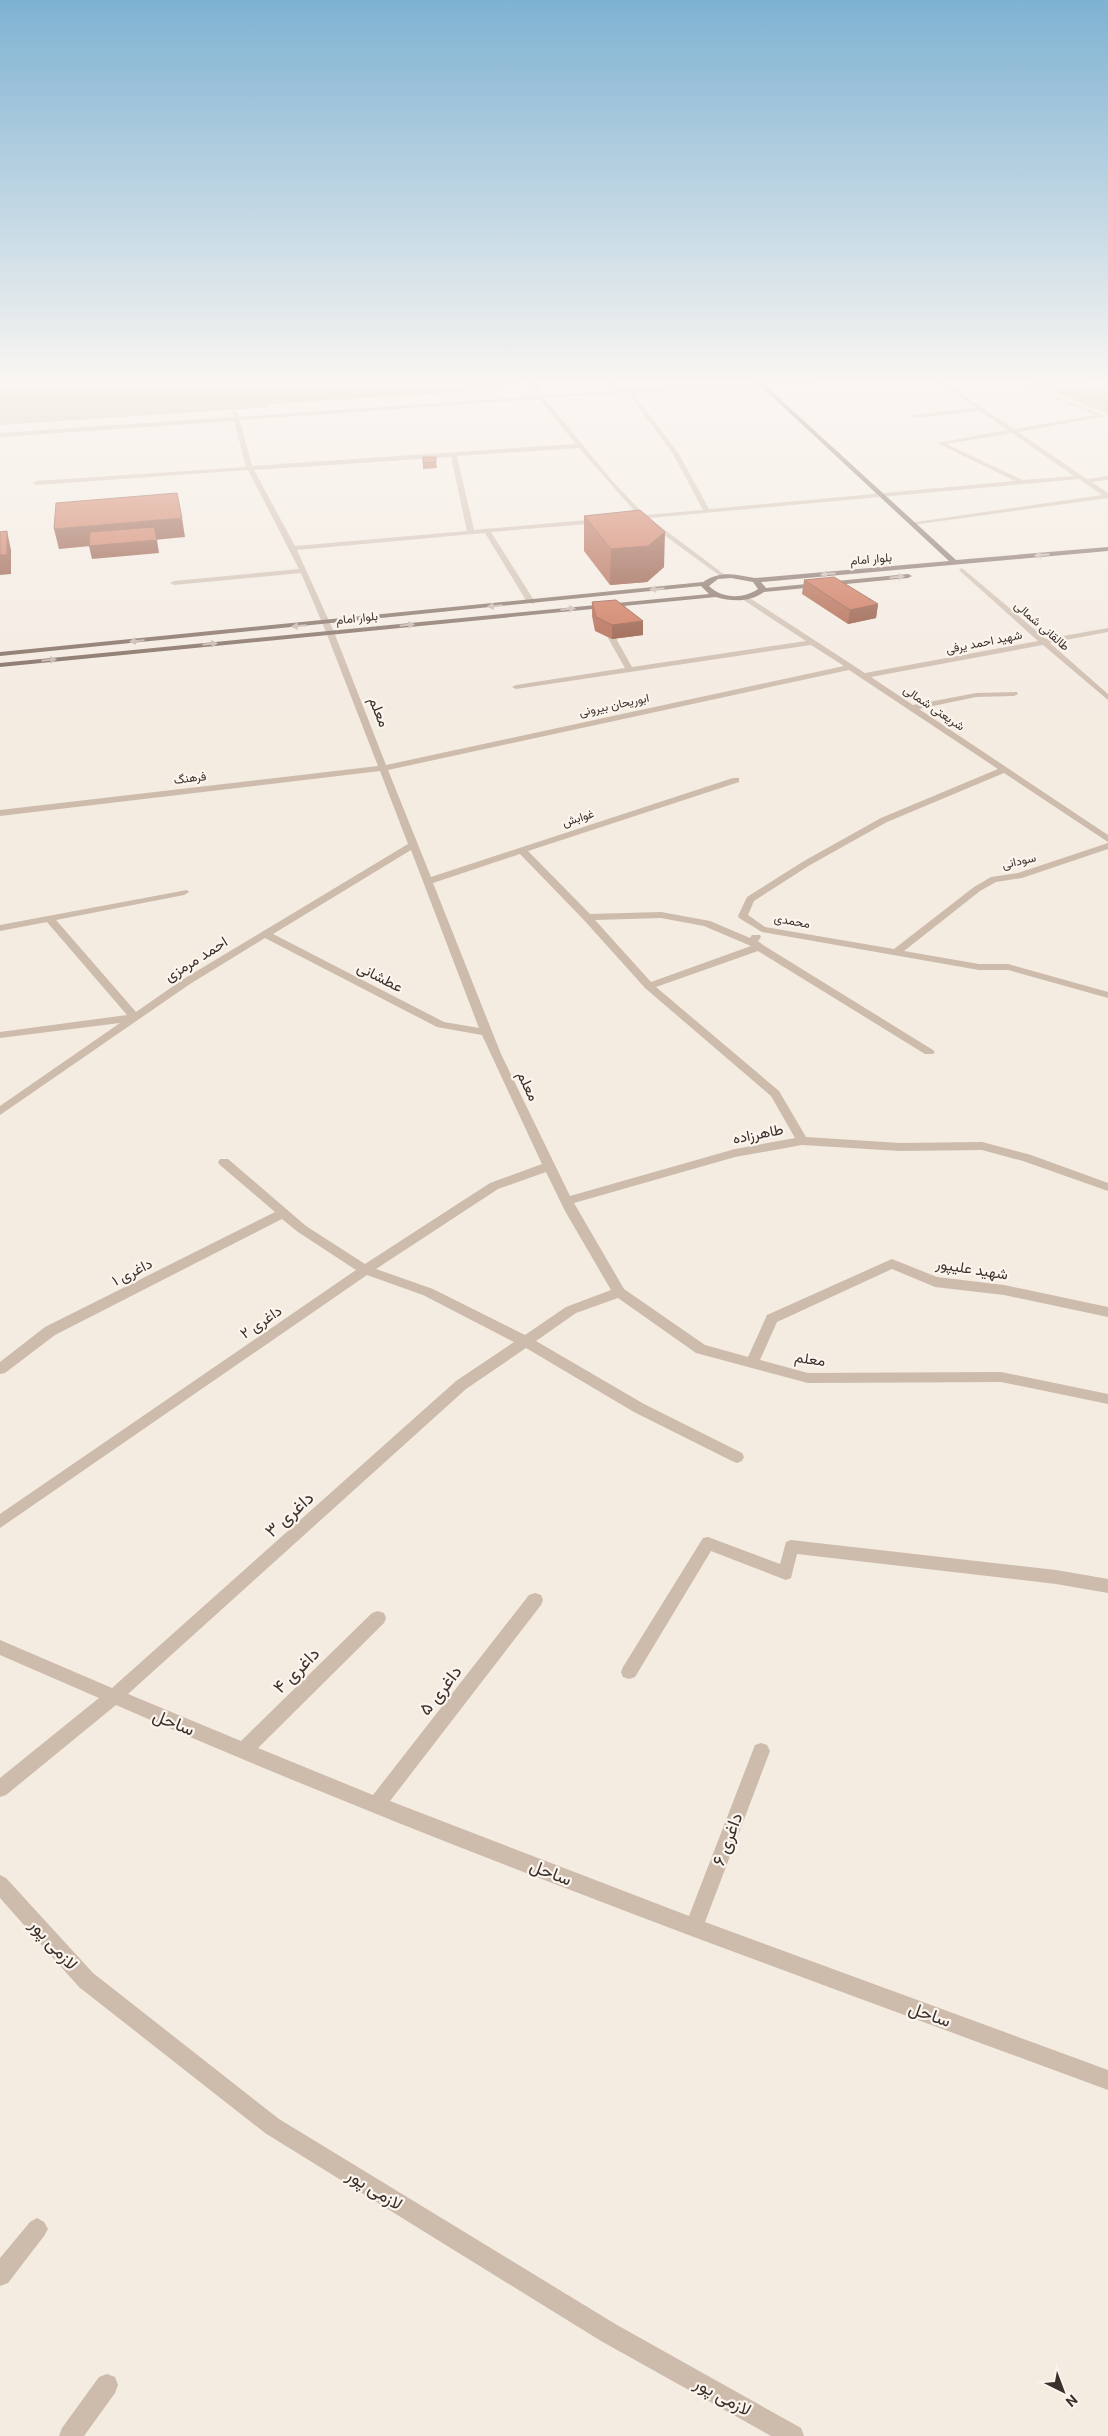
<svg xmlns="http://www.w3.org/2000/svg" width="1108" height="2436" viewBox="0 0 1108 2436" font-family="Roboto,Vazirmatn,sans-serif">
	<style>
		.green { fill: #b8c4a0 }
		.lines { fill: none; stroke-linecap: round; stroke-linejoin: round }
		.minor { fill: #cdbbac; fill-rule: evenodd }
		.major { fill: #7d675c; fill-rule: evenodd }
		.wall { fill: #ac5a40 }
		.shaded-wall { fill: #8c4a34 }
		.building { fill: #c8694b; stroke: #8c4a34 }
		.oneway { fill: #c2b5ac }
		.labels { text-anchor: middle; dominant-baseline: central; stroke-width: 4.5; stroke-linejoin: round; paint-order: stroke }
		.far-street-label { font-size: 12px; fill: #3b302b; stroke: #fbf5ee }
		.street-label { font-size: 15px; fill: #3b302b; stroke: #fbf5ee }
		.near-street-label { font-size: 18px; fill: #3b302b; stroke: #fbf5ee }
	</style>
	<rect width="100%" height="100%" fill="#f4ebe1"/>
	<!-- green -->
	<path class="green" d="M0 378H514L519 384 500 386 495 390 268 404 270 407 0 425Z
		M1019 378H1067L1108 387V414Z"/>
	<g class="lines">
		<!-- minor -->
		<path class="minor" d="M529 378H533L542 395 617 391 609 378H613L623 390 864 378 862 380 633 393 679 454 709 509 1015 481 937 443 1008 430 980 411 912 418 914 415 976 408 934 378H939L1014 429 1096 415 1001 378H1007L1105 416 1018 432 1087 479 1108 476V480L1092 482 1108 493V498L912 525 909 523 1102 495 1079 479 649 518 725 575V577L723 578 642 519H630V517L638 515 579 448 457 456 474 530 599 519 602 521 599 523 491 532 535 602 534 604 527 602 485 533 297 550 334 632 386 765 844 666 811 645 516 689 512 687 516 685 625 668 600 624 604 622 608 624 632 667 806 641 742 599V595H745L865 673 1038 641 960 571 959 570 962 568 1046 639 1108 628V632L1050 643 1108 694V700L1043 645 871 677 913 705 976 693 1017 692 1018 694 1014 696 976 697 919 709 1108 835V842L1004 773 887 822 810 865 754 901 748 915 765 927 894 949 974 887 991 877 1018 873 1108 843V849L1022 878 996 882 980 891 904 951 979 964H1008L1108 992V998L1008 970H979L762 932 739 918 738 916 747 897 804 861 881 818 998 769 849 670 388 770 431 877 733 778H739V782L528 851 590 914 661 912 710 921 750 938 752 935H760L761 937 758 941 763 945 933 1050 935 1052 933 1054H925L758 951 656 987 779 1091 806 1137 900 1143 982 1142 1031 1155 1108 1183V1191L1023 1161 982 1150 900 1151 802 1145 735 1157 574 1203 624 1289 705 1345 748 1357 767 1315 892 1259 937 1277 1004 1285 1108 1307V1317L1004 1295 935 1287 892 1269 777 1322 760 1360 808 1373 1001 1372 1108 1394V1404L1001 1382 808 1383 696 1353 618 1298 576 1313 536 1341 644 1404 742 1453 744 1457 742 1461 737 1463 732 1461 634 1412 526 1348 466 1389 128 1694 241 1741 372 1613 378 1611 384 1613 386 1618 384 1623 258 1748 373 1795 529 1595 535 1593 541 1595 543 1600 541 1605 390 1801 689 1916 755 1745 761 1743 767 1745 770 1751 705 1922 1108 2070V2090C775 1967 440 1847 116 1705L6 1795 0 1797V1778L99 1698 0 1655V1640L112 1688 456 1381 514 1342 423 1295 367 1275 0 1528V1514L356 1270 298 1232 282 1219 55 1335 5 1373 0 1374V1362L45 1327 275 1212 220 1165 218 1162 220 1159H228L306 1226 365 1264 490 1183 542 1164 482 1035 437 1027 265 938 190 984 0 1115V1106L120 1023 0 1038V1032L127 1015 47 922 0 931V925L187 890 189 892 184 895 56 920 136 1012 182 980 408 844 380 771 0 816V810L378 766 326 632 301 573 174 585 170 583 174 581 299 569 248 470 36 485 33 483 36 481 246 467 234 421 0 437V433L234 417 232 412 235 410 239 417 537 396ZM628 393 673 454 703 510 645 515 614 483 544 398ZM539 399 576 444 252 466 240 420ZM1012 433 1074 476 1023 480 946 444ZM451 457 467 531 295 546 254 470ZM411 850 479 1028 444 1022 273 934ZM520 854 583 919 645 988 771 1096 795 1138 735 1149 570 1196 501 1054 433 883ZM661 918 704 926 751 946 651 982 595 920ZM546 1172 565 1211 611 1290 566 1307 525 1335 433 1289 376 1269 498 1189Z
			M708 1537 780 1564 786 1542 791 1540 1056 1570 1108 1579V1593L1056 1584 797 1554 791 1578 786 1580 711 1551 635 1677 629 1679 623 1677 621 1672 623 1667 703 1538Z
			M0 1875 6 1878 93 1973 279 2119 617 2325 801 2428 804 2436H771L601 2341 265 2133 79 1987 0 1898Z
			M37 2218 44 2222 48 2229 44 2236 8 2283 0 2286V2258L30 2222Z
			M107 2374 115 2377 118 2385 115 2393 84 2436H59L62 2428 99 2377Z"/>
		<!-- major -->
		<path class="major" d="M752 378H757L956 560 1108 547V551L761 582 766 588 908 574 912 576 908 578 764 592C750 602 733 602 716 597L0 667V663L709 594 701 586 0 656V652L703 582C721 570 735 575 755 578L949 561ZM731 578 753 582 758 589C744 599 722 599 709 586L718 579Z"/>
	</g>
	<!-- wall -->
	<path class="wall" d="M423 457 436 462 437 468 423 469Z
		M584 516 664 567 647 582 610 585 584 551Z
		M804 580 878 604 876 618 848 624 802 594Z
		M592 602 643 635 612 639 595 631 592 616Z"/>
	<!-- shaded-wall -->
	<path class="shaded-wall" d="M182 518 185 537 59 549 54 529Z
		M7 531 11 550V574L0 575V555Z
		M665 532 664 567 647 582 610 585 611 549Z
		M157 540 159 553 92 559 89 546Z
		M878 604 876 618 848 624 850 610Z
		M643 621V635L612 639V625Z"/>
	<!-- building -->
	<path class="building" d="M423 457H436V462L423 463Z
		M177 493 182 518 54 529 56 503Z
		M640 510 665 532 648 546 611 549 584 516Z
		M154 527 157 540 89 546 90 532Z
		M7 531V555H0V532Z
		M834 577 878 604 850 610 804 580Z
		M616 600 643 621 612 625 596 617 592 602Z"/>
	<!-- one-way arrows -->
	<defs><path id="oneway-solid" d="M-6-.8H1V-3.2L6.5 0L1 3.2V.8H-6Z" transform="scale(1.25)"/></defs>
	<g class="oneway">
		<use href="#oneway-solid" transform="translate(1042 555) rotate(175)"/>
		<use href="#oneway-solid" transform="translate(828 574) rotate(175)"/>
		<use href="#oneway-solid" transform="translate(897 577) rotate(-6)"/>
		<use href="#oneway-solid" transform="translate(657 589) rotate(174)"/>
		<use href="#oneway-solid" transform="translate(495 606) rotate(174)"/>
		<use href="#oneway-solid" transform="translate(568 609) rotate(-6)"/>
		<use href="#oneway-solid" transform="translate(407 625) rotate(-6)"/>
		<use href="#oneway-solid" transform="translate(299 626) rotate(175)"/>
		<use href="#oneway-solid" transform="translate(137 641) rotate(175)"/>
		<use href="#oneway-solid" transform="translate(210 644) rotate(-6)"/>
		<use href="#oneway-solid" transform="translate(49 660) rotate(-6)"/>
	</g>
	<!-- sky -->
	<linearGradient id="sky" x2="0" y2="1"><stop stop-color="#7eb2d2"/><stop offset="0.53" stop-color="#faf6f2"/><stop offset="1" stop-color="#faf6f2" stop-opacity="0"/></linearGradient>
	<rect width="1108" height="719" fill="url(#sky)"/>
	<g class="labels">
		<!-- far-street labels -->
		<g class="far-street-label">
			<text transform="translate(871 559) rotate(-5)">بلوار امام</text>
			<text transform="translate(357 618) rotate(-6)">بلوار امام</text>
			<text transform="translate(1042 626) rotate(41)">طالقانی شمالی</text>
			<text transform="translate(984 642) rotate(-11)">شهید احمد یرفی</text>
			<text transform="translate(614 705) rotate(-12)">ابوریحان بیرونی</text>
			<text transform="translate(934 708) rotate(34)">شریعتی شمالی</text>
			<text transform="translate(190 778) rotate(-7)">فرهنگ</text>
			<text transform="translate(578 818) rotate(-18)">غوابش</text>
			<text transform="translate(1019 861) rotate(-13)">سودانی</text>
			<text transform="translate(792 921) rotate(10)">محمدی</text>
		</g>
		<!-- street labels -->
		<g class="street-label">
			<text transform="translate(379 712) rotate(68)">معلم</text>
			<text transform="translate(196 959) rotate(-32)">احمد مرمزی</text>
			<text transform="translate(380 977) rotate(27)">عطشانی</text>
			<text transform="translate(528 1086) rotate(64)">معلم</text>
			<text transform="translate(758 1134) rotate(-11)">طاهرزاده</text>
			<text transform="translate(972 1269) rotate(9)">شهید علیپور</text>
			<text transform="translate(132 1272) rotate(-27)">داغری ۱</text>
			<text transform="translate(261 1322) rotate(-34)">داغری ۲</text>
			<text transform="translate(810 1359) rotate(8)">معلم</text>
		</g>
		<!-- near-street labels -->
		<g class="near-street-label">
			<text transform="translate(289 1514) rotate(-42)">داغری ۳</text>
			<text transform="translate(296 1670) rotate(-45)">داغری ۴</text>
			<text transform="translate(440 1690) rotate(-52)">داغری ۵</text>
			<text transform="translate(174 1722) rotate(22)">ساحل</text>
			<text transform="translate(727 1839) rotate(-69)">داغری ۶</text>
			<text transform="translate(551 1872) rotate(21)">ساحل</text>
			<text transform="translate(54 1944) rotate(48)">لازمی پور</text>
			<text transform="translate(930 2014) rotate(20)">ساحل</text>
			<text transform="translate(375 2189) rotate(32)">لازمی پور</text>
			<text transform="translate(723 2396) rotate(29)">لازمی پور</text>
		</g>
	</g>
	<!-- north arrow -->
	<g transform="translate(1063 2391) rotate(138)" stroke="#fbf5ee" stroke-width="4" paint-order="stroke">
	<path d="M0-4L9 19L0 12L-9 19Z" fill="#3b302b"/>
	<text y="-8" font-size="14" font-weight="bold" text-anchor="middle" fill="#3b302b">N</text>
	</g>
</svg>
